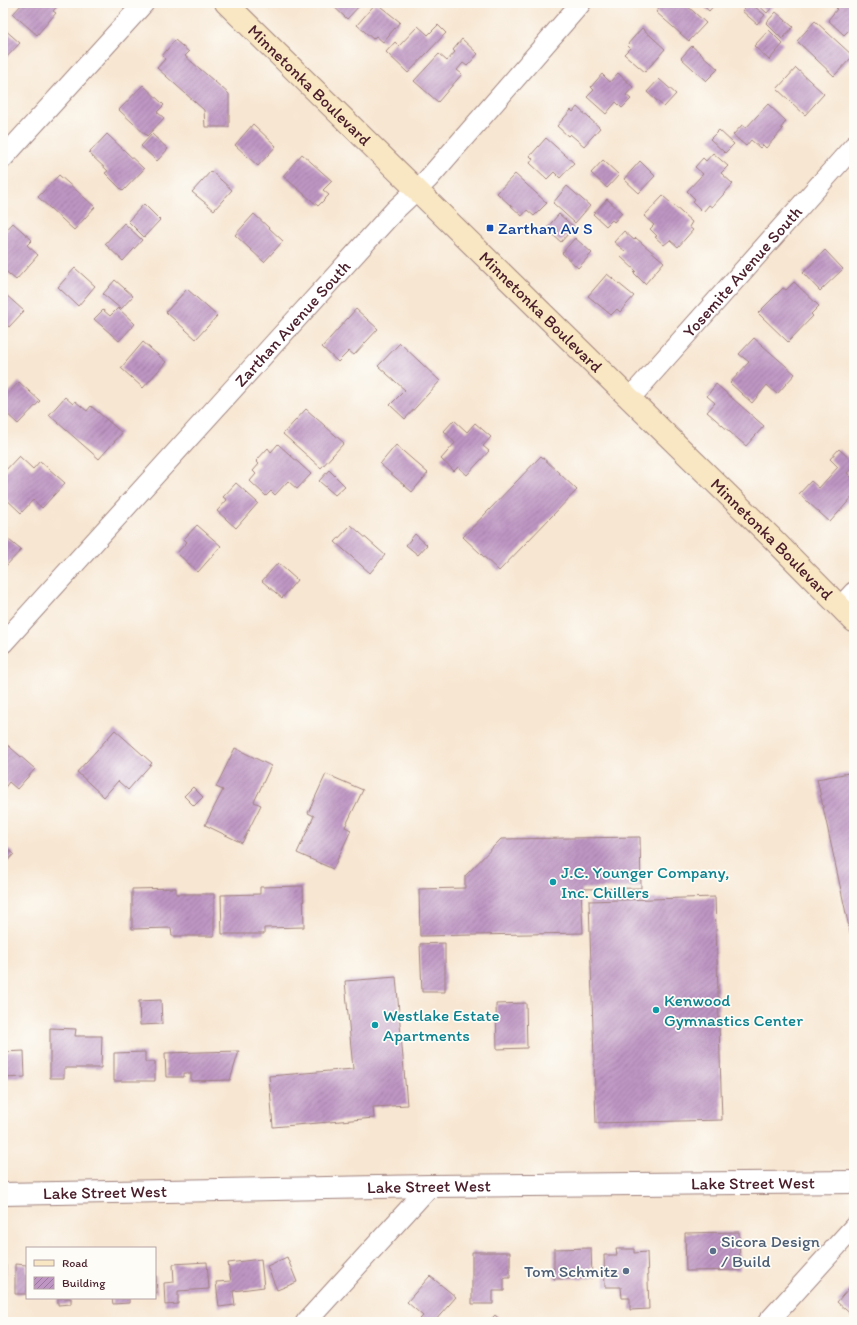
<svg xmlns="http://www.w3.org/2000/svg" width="857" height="1325" viewBox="0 0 857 1325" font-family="Itim,sans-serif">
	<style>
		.building { fill: url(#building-hatch) }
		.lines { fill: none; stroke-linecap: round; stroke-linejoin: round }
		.minor-casing { stroke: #a0827e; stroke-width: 22 }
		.tertiary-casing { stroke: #a0827e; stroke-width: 24 }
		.secondary-casing { stroke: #a0827e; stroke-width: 24 }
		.minor { stroke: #fff; stroke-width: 20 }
		.tertiary { stroke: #fff; stroke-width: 22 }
		.secondary { stroke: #f9e7c3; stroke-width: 22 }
		.transit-dot { fill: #1a4fb4; stroke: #fdfcf7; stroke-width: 1.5 }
		.culture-dot { fill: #0f9aa8; stroke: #fdfcf7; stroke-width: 1.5 }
		.service-dot { fill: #5c6f8a; stroke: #fdfcf7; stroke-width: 1.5 }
		.labels { text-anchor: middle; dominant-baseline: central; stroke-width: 3.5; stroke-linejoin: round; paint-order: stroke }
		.street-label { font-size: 17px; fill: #4a1f2b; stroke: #fdfcf7 }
		.transit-label { font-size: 17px; fill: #164399; stroke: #fdfcf7; text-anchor: start }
		.culture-label { font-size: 17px; fill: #0d838f; stroke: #fdfcf7; text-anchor: start }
		.service-label { font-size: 17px; fill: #4e5e75; stroke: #fdfcf7; text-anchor: start }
	</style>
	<defs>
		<pattern id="building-hatch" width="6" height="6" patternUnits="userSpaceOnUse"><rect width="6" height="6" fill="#be95c3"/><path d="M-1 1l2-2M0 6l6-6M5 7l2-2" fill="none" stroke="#9c799f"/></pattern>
	</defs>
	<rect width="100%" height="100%" fill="#fdfcf7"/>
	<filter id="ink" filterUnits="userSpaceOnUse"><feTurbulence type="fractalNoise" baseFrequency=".025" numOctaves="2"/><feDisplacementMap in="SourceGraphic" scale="8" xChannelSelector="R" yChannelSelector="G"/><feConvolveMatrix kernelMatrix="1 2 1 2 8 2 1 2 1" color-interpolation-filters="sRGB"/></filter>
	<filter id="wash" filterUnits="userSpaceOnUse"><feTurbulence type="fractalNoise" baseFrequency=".012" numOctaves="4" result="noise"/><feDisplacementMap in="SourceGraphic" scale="16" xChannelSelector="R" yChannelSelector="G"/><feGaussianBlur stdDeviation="0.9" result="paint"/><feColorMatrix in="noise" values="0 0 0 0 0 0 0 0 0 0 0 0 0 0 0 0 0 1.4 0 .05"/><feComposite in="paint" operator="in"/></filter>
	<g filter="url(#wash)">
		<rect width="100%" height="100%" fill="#f7e6d1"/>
		<g id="blocks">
			<!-- building -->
			<path class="building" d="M23 3H60L53 11 56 13 37 35 13 14Z
				M330 3H362L347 19Z
				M376 3 400 22 383 42 376 36 373 39 357 25Z
				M664 3H684L706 23 689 41 656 12Z
				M700 3H716L709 11Z
				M750 3 765 15 757 24 742 11Z
				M756 3H776L767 13Z
				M841 3H854V27L853 26 844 35 828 20 837 9 836 8Z
				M776 12 793 27 782 39 766 23Z
				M815 21 853 56 834 76 797 41Z
				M438 25 446 33 408 73 386 52 395 42 399 46 418 26 428 35Z
				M3 28 20 43 3 61Z
				M642 28 665 49 645 72 624 54 630 48 627 45Z
				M769 30 783 44 769 60 754 46Z
				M462 39 478 54 467 66 463 63 457 70 462 74 438 102 414 81 439 54 447 61 455 52 453 50Z
				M175 40 189 52 185 56 229 94V127H205L204 110 157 68 165 59 162 56Z
				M692 46 718 69 706 81 681 58Z
				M796 68 824 94 805 115 777 89Z
				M618 73 633 87 626 95 631 99 622 108 616 102 606 114 587 97 594 90 591 87 602 74 610 82Z
				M659 79 676 94 664 107 647 92Z
				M143 85 164 105 157 112 164 118 147 136 119 110Z
				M768 104 786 121 781 128 783 129 766 148 763 145 760 148 751 140 746 146 733 135 742 125 746 128Z
				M577 107 600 128 584 146 570 134 568 136 557 126 571 110 573 112Z
				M253 124 276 146 258 166 235 145Z
				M719 130 734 144 725 153 710 139Z
				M107 134 144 169 123 191 105 173 108 171 89 153Z
				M152 134 168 149 157 161 141 146Z
				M546 138 574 163 560 178 554 172 547 179 530 163 533 159 530 156Z
				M713 153 728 166 721 173 733 184 712 207 709 205 703 212 693 202 695 199 687 191 703 174 695 167 703 158 706 161Z
				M302 154 332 181 323 190 329 195 318 206 283 176Z
				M603 160 619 175 607 188 591 173Z
				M640 161 655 176 639 193 624 179Z
				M211 171 232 190 214 210 192 192Z
				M515 174 547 203 534 216 527 210 522 216 497 193Z
				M59 175 95 207 74 230 38 197Z
				M567 186 590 206 575 223 553 203Z
				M663 196 692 222 689 227 693 230 678 247 670 240 664 245 655 237 657 236 650 229 654 225 644 216Z
				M607 199 622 213 614 222 612 220 606 226 593 214Z
				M144 204 160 220 144 237 128 221Z
				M254 214 283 241 264 262 235 235Z
				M559 214 574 227 561 242 546 229Z
				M13 223 32 240 27 245 38 255 16 280 3 269V234Z
				M124 223 142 240 123 261 105 244Z
				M624 231 634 240 636 238 664 262 645 284 634 273 636 271 620 256 625 251 614 242Z
				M575 238 592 253 578 268 562 253Z
				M825 250 843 269 820 291 803 273Z
				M75 268 95 286 78 306 58 287Z
				M607 274 634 296 620 312 617 309 611 315 588 296Z
				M115 280 133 296 121 309 103 294Z
				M794 282 819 306 811 314 813 316 788 342 758 313 783 288 786 290Z
				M187 289 217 316 196 339 166 312Z
				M5 294 24 311 9 327 3 321V296Z
				M118 308 135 324 119 341 94 319 103 310 110 316Z
				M356 309 378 329 354 355 349 351 338 362 322 347Z
				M754 338 795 374 777 394 767 385 752 403 730 383 749 362 739 354Z
				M143 342 166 362 143 388 121 368Z
				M400 343 440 381 405 419 390 405 405 390 378 366Z
				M19 382 40 401 18 424 3 410V399Z
				M716 384 764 426 746 446 707 412 715 403 707 396Z
				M65 397 73 404 75 401 87 411 91 406 122 433 99 459 49 415Z
				M306 409 344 443 321 468 283 434Z
				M454 420 467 432 475 423 491 437 483 446 489 451 467 475 458 467 454 471 441 459 455 443 444 431Z
				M278 444 311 474 297 489 288 481 275 495 271 491 266 496 250 481 256 474 253 471 259 464 256 461 268 448 271 452Z
				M396 445 428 473 412 492 380 464Z
				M839 449 854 463V465L847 473 854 480V495L830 522 799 494 811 481 819 488 838 467 830 459Z
				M19 456 33 469 40 461 65 483 42 508 33 500 21 513 3 496V473Z
				M541 456 577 490 499 571 463 537Z
				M329 470 345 486 335 495 319 481Z
				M236 483 258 503 236 528 217 511 227 500 223 497Z
				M197 525 221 546 198 572 177 553 187 542 184 539Z
				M351 525 385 555 370 573 335 542Z
				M415 534 427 545 418 555 406 545Z
				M3 535 21 550 4 568 3 567Z
				M278 563 297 580 282 598 262 581Z
				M115 730 152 763 128 790 118 781 104 797 77 772Z
				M3 741 35 769 17 789 9 782 3 790Z
				M235 748 271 766 254 802 261 805 242 843 205 825 223 790 216 787Z
				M854 772V946H853L817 779Z
				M326 774 363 790 345 827 351 830 333 869 297 853 314 816 308 813Z
				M193 787 203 797 194 806 184 796Z
				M640 837 641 888 581 889 583 933 420 936 419 889 465 888V876L501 839Z
				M3 845 14 854 3 866Z
				M303 886 304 927 264 928V934H222L221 895 260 894V887Z
				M176 888V894H214V936H172L171 928 132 929V889Z
				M715 897 722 1120 596 1123 589 901Z
				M445 943V992H422L420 944Z
				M396 977 407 1105 373 1107 374 1118 273 1127 269 1076 353 1069 345 981Z
				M161 1000 162 1024 140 1025 139 1001Z
				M526 1003 527 1048 497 1049 496 1004Z
				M50 1028 76 1029 75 1036H102L101 1068H64V1078H50Z
				M24 1051 25 1077 3 1078V1052Z
				M239 1051 230 1080 191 1081V1073H184V1077H166L165 1053Z
				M145 1052V1062H155V1081H114V1053Z
				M739 1232 740 1270 686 1271 685 1233Z
				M591 1248 592 1278 554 1279V1249Z
				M616 1249H634V1253L647 1252 649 1309 630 1310V1298H622L621 1287H605L604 1255H617Z
				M472 1252H510V1278H504V1291H493V1304H472Z
				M287 1257 297 1282 277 1290 267 1266Z
				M261 1259 264 1287 233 1291 235 1305 219 1307 216 1282 231 1281 228 1263Z
				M207 1262 209 1289 178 1291V1304L165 1305 164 1283 174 1282 173 1264Z
				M3 1264 6 1265 4 1300H3Z
				M15 1264 27 1265V1294H15Z
				M155 1276H156L157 1293H155Z
				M430 1276 456 1297 434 1322H417L423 1316 407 1302Z
				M854 1282V1317L837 1302Z
				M58 1298H71V1304L58 1305Z
				M112 1298H129V1303L113 1304Z
				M495 1315 503 1322H488Z"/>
		</g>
	</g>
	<g filter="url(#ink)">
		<use href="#blocks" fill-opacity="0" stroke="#a0827e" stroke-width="1"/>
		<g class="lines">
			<defs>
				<g id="minor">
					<path d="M3 158 144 3"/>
					<path id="s1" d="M630 398 854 146"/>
					<path d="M841 606 854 592"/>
					<path id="s2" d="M3 643 395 210 428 179 581 3"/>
					<path d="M306 1322 430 1186"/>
					<path d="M768 1322 854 1227"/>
				</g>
				<g id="tertiary">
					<path id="s3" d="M3 1194 430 1186 854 1182"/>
				</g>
				<g id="secondary">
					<path id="s4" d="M226 3 772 538 854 621"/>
				</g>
			</defs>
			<!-- minor casing -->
			<use href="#minor" class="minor-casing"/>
			<!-- tertiary casing -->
			<use href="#tertiary" class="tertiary-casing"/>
			<!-- secondary casing -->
			<use href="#secondary" class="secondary-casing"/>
			<!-- minor -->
			<use href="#minor" class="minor"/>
			<!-- tertiary -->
			<use href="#tertiary" class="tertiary"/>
			<!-- secondary -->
			<use href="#secondary" class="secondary"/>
		</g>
	</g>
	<!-- markers -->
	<rect class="transit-dot" x="486" y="224" width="8" height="8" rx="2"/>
	<g class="culture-dot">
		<circle cx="553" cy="882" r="4"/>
		<circle cx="656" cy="1010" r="4"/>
		<circle cx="375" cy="1025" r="4"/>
	</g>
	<g class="service-dot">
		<circle cx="713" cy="1251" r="4"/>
		<circle cx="626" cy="1271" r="4"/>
	</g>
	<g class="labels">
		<!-- street labels -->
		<g class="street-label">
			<text stroke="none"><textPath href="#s4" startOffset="117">Minnetonka Boulevard</textPath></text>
			<text stroke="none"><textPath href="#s1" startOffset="169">Yosemite Avenue South</textPath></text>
			<text stroke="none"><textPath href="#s4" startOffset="441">Minnetonka Boulevard</textPath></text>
			<text stroke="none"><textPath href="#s2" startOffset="431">Zarthan Avenue South</textPath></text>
			<text stroke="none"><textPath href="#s4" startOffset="765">Minnetonka Boulevard</textPath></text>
			<text stroke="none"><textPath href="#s3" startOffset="750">Lake Street West</textPath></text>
			<text stroke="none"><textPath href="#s3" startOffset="426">Lake Street West</textPath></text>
			<text stroke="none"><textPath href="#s3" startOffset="102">Lake Street West</textPath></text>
		</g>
		<!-- transit labels -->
		<g class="transit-label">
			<text x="498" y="228">Zarthan Av S</text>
		</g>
		<!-- culture labels -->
		<g class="culture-label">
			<text x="561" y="872">J.C. Younger Company,<tspan x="561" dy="20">Inc. Chillers</tspan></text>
			<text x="664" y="1000">Kenwood<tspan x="664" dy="20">Gymnastics Center</tspan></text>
			<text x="383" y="1015">Westlake Estate<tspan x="383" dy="20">Apartments</tspan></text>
		</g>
		<!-- service labels -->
		<g class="service-label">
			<text x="721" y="1241">Sicora Design<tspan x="721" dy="20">/ Build</tspan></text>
			<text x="618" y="1271" text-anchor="end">Tom Schmitz</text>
		</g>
	</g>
	<!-- margin -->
	<rect width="857" height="1325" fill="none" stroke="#fdfcf7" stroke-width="16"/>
	<!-- legend -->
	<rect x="26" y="1247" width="130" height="52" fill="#fdfcf7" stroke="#b5a4a5"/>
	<rect x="34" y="1260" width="20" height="6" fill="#f9e7c3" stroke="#b5a4a5"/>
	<text x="62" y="1267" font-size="12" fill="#4a1f2b">Road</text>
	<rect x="34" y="1277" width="20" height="12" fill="url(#building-hatch)" stroke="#b5a4a5"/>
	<text x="62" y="1287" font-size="12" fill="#4a1f2b">Building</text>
</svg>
